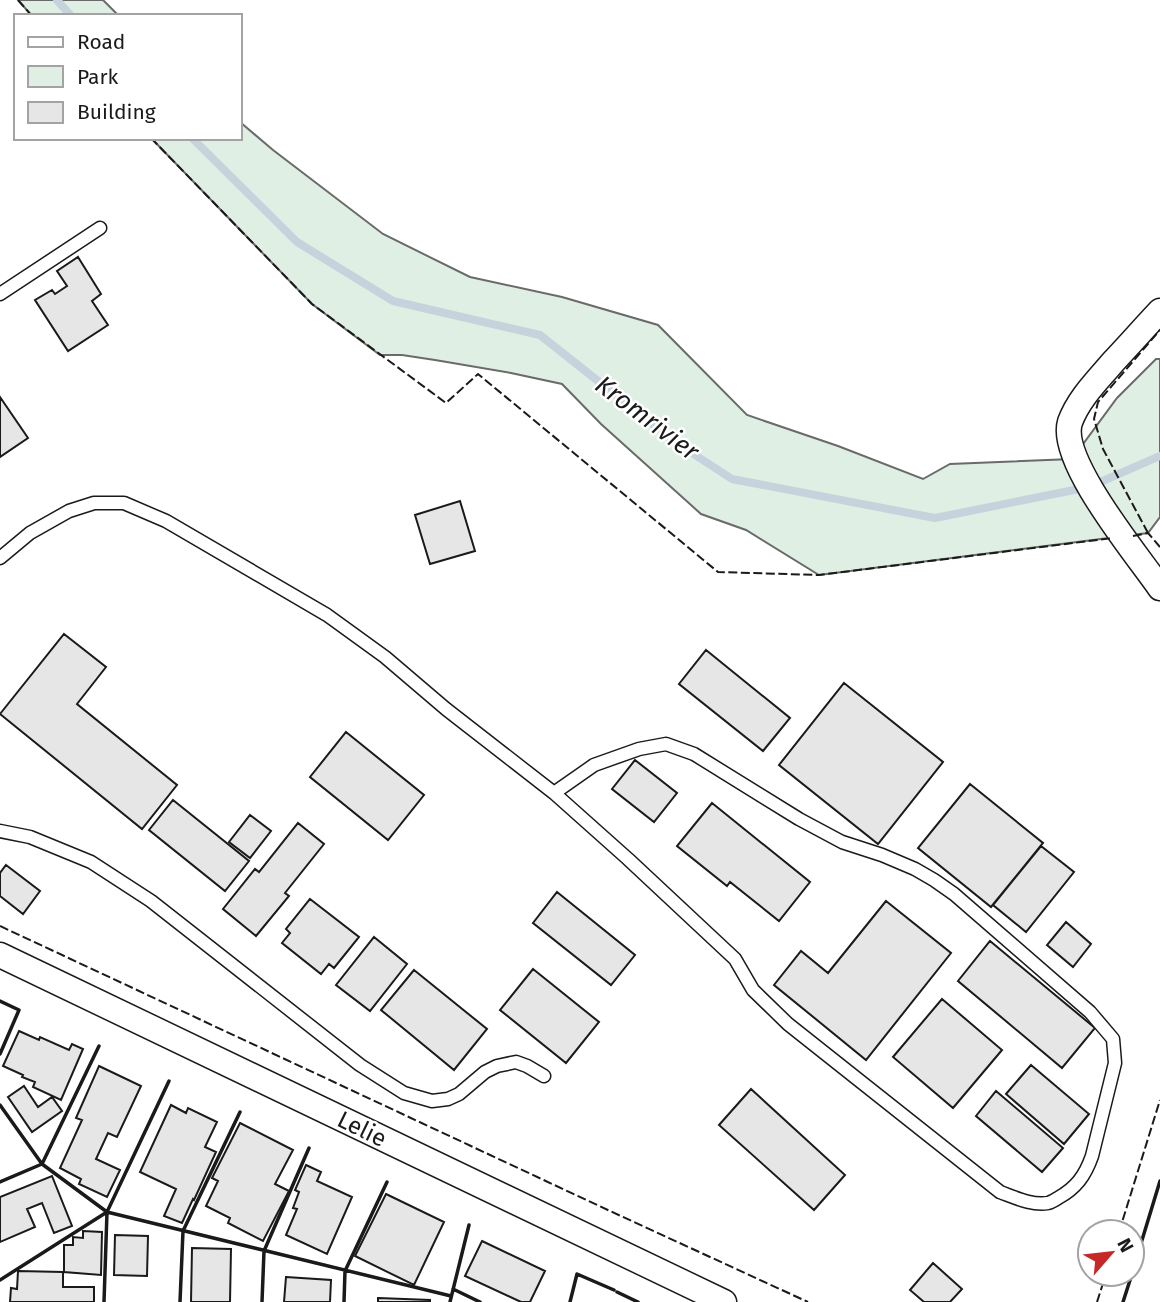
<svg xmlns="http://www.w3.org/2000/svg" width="1160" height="1302" viewBox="0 0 1160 1302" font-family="'Fira Sans',sans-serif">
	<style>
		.green { fill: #e0efe3; stroke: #6a6a6a; stroke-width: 2 }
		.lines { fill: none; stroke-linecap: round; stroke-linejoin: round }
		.stream { stroke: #c6d2dc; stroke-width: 8 }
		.building { fill: #e6e6e6; stroke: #1a1a1a; stroke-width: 2 }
		.service-casing { stroke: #1a1a1a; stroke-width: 15 }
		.minor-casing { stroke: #1a1a1a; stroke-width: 27 }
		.service { stroke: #fff; stroke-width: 12 }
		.minor { stroke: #fff; stroke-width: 24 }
		.fence { stroke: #1a1a1a; stroke-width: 2; stroke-dasharray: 9 3.5; stroke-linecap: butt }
		.wall { stroke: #1a1a1a; stroke-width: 3.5 }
		.labels { text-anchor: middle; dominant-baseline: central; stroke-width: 5; stroke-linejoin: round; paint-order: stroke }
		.street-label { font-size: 24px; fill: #1a1a1a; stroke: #fff }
		.water-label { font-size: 26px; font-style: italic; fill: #1a1a1a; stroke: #fff }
	</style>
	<rect width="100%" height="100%" fill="#fff"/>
	<!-- green -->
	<path class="green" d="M18 0H103L119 16H32Z
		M240 122 273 150 383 234 470 277 562 297 658 325 747 415 838 446 923 479 950 464 1072 459 1117 398 1156 359H1160V517L1148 533 819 575 746 530 701 514 601 424 562 384 511 373 435 360 402 355H380L312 304 151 138H240Z"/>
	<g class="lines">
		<!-- stream -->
		<path class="stream" d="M57 0 71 16
			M192 138 297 242 393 301 540 335 675 442 732 479 935 518 1089 487 1160 456"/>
	</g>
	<!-- building -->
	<path class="building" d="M78 257 101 294 92 301 108 325 68 351 35 300 52 290 55 294 67 286 57 271Z
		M0 397 28 438 0 457Z
		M460 501 475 551 430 564 415 515Z
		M64 634 106 667 77 704 177 785 142 829 0 714Z
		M706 650 790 718 763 751 679 684Z
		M844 683 943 762 878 844 779 765Z
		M346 732 424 795 388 840 310 777Z
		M635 760 677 793 654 822 612 789Z
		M970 784 1043 843 991 907 918 848Z
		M173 800 249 861 225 891 149 830Z
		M712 803 810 882 779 921 730 882 727 886 677 846Z
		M250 815 271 831 250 858 229 842Z
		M298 823 324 844 285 893 289 896 256 936 223 909 255 869 259 872Z
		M1041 846 1074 872 1026 932 993 905Z
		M6 865 40 891 23 914 0 896V873Z
		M557 892 635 955 611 985 533 923Z
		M310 899 359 937 334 968 329 964 321 974 282 943 290 933 286 929Z
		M886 901 951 953 866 1060 774 985 801 951 828 973Z
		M1066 922 1091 944 1073 967 1047 945Z
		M374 937 407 964 370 1011 336 985Z
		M990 941 1095 1028 1062 1068 958 981Z
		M533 969 599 1022 566 1063 500 1010Z
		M414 970 487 1029 454 1070 381 1010Z
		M942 999 1002 1050 953 1108 893 1057Z
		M19 1031 39 1040 40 1037 69 1050 72 1044 83 1049 61 1100 33 1087 35 1082 22 1077 23 1075 3 1066Z
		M1031 1065 1089 1114 1064 1144 1006 1094Z
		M99 1066 141 1086 117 1137 108 1133 96 1159 120 1170 107 1197 79 1184 81 1179 60 1168 82 1120 76 1118Z
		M24 1086 38 1107 52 1097 62 1111 32 1132 8 1097Z
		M751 1089 845 1175 814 1210 719 1125Z
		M996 1091 1063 1148 1042 1172 976 1116Z
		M171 1105 186 1113 188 1108 217 1122 205 1147 216 1152 194 1200 193 1199 182 1223 164 1216 176 1189 140 1172Z
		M240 1123 293 1150 275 1184 289 1191 263 1241 228 1223 230 1218 206 1206 218 1181 212 1178Z
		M306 1165 321 1172 317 1181 352 1197 327 1254 286 1235 297 1209 293 1208 299 1192 295 1190Z
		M52 1176 72 1226 54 1233 42 1203 27 1209 35 1227 0 1242V1197Z
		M386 1194 444 1222 414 1285 355 1256Z
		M83 1231 102 1232 101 1275 64 1272V1245H73V1237L83 1238Z
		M115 1235 148 1236 147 1276 114 1275Z
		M482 1241 545 1271 530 1302H521L465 1276Z
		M192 1248 231 1249 230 1302H191Z
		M933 1263 962 1289 950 1302H924L910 1290Z
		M18 1271 63 1272V1287H94V1302H10L11 1288 17 1289Z
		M286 1277 331 1280 330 1302H284Z
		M378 1298 430 1300V1302H378Z"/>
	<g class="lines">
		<defs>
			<path id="service" d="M0 294 100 228
				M0 558 30 533 69 511 94 503H124L166 521 327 615 385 657 446 709 554 793 628 859 735 959 753 990 788 1024 1000 1192C1014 1197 1032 1206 1048 1203 1052 1202 1055 1200 1058 1198 1076 1188 1085 1176 1092 1156L1115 1063 1113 1039 1090 1012 954 894 934 880 915 869 882 855 842 842 799 819 694 754 666 744 639 749 594 765 554 793
				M0 831 30 837 91 862 151 901 360 1065 404 1093 432 1101 448 1099 459 1094 485 1072 497 1066 516 1062 527 1066 544 1076"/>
			<path id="minor" d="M1160 311C1144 328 1129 345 1113 362 1097 381 1079 398 1070 422 1058 460 1138 556 1160 588
				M0 955 724 1302"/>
		</defs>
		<!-- service casing -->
		<use href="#service" class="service-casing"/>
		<!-- minor casing -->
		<use href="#minor" class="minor-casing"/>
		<!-- service -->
		<use href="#service" class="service"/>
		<!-- minor -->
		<use href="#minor" class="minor"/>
		<!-- fence -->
		<path class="fence" d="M18 0 32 16
			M151 138 312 304 446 403 478 374 718 572 819 575 1113 538
			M1148 533 1103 449 1094 419 1098 402 1160 330
			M1133 536 1148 533 1160 547
			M0 926 610 1211 808 1302
			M1119 1232 1160 1100
			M1097 1302 1106 1274"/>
		<!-- wall -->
		<path class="wall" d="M0 1001 19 1010 0 1054
			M0 1105 42 1164 107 1212 451 1296
			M0 1182 42 1164 99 1046
			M1132 1273 1160 1181
			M0 1280 107 1212
			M453 1289 480 1302
			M617 1292 638 1302
			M104 1302 107 1212 169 1081
			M180 1302 183 1231 240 1112
			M262 1302 264 1251 309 1148
			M344 1302 345 1271 387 1182
			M450 1302 469 1225
			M570 1302 577 1274 614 1290
			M1123 1302 1132 1274"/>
	</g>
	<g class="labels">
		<!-- street labels -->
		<g class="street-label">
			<text transform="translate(362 1129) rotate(26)">Lelie</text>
		</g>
		<!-- water labels -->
		<g class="water-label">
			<text transform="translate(647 418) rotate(37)">Kromrivier</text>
		</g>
	</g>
	<!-- legend -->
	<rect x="14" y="14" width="228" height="126" fill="#ffffff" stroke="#a3a3a3" stroke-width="2"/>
	<rect x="28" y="37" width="35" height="10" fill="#ffffff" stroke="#a3a3a3" stroke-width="2"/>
	<text x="77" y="49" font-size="21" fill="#1a1a1a">Road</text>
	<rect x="28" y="66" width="35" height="21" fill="#e0efe3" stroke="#a3a3a3" stroke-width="2"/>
	<text x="77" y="84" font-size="21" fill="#1a1a1a">Park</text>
	<rect x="28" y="102" width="35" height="21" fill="#e6e6e6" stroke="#a3a3a3" stroke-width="2"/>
	<text x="77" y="119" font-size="21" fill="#1a1a1a">Building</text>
	<!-- north arrow -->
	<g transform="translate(1111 1253) rotate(62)"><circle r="33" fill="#ffffff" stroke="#a3a3a3" stroke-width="2"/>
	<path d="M0-5L12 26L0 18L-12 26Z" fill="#c62828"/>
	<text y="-10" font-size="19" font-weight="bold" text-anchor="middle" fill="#1a1a1a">N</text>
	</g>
</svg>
